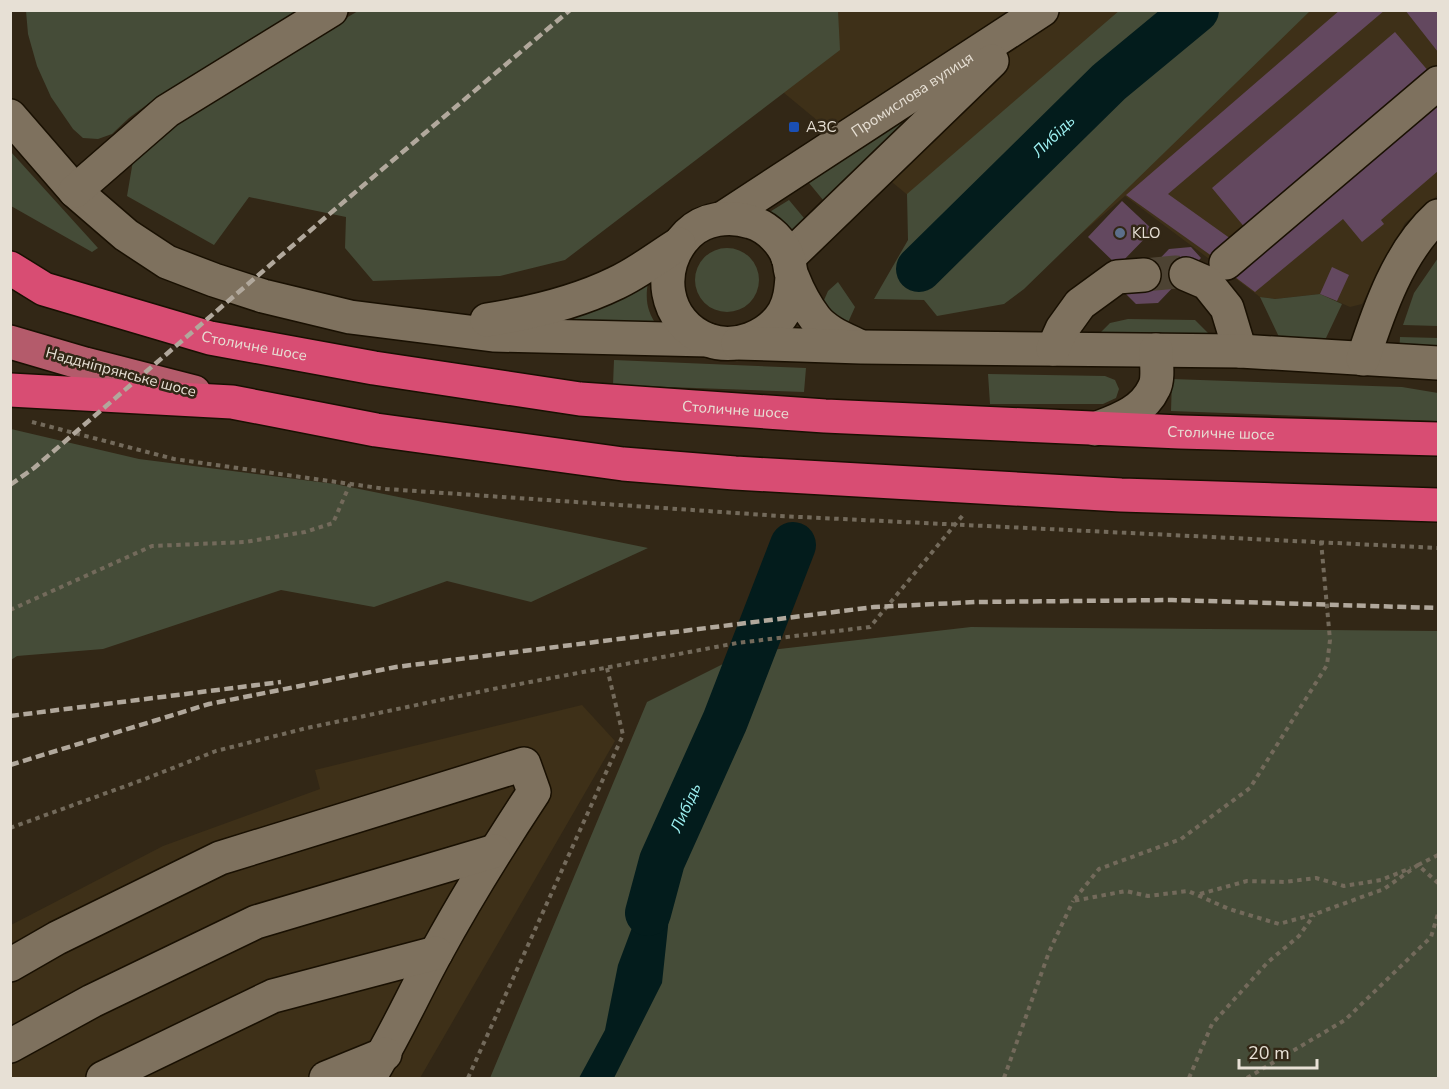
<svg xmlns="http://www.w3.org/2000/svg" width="1449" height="1089" viewBox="0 0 1449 1089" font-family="'Nunito Sans',sans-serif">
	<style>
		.built { fill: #3e3018 }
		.green { fill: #454c38 }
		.water { fill: #031c1c }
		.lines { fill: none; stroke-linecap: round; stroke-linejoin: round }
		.river { stroke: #031c1c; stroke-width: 46 }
		.building { fill: #63485f }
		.minor-tunnel { stroke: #4d4333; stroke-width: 33; stroke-dasharray: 33 16; stroke-linecap: butt }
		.minor-casing { stroke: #191002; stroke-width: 36 }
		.major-casing { stroke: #191002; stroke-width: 36 }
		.highway-casing { stroke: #191002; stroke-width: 36 }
		.path { stroke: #736a5b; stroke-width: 4; stroke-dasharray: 4.5 4.5; stroke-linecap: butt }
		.minor { stroke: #7e715e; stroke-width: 33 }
		.major { stroke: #b45b6b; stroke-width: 33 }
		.highway { stroke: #d84d73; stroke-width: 33 }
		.rail { stroke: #b1a89c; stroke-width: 4.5; stroke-dasharray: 9 4.5; stroke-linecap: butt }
		.transit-dot { fill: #1a4fb4; stroke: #322716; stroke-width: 2 }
		.service-dot { fill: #5c6f8a; stroke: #322716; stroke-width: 2 }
		.labels { text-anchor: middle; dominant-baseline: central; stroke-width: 5; stroke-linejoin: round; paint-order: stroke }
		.street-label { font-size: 15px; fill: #e7e0d5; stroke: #322716 }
		.poi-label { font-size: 15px; fill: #e7e0d5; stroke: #322716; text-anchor: start }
		.water-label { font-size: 16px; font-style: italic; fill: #9ef2f3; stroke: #322716 }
	</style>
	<rect width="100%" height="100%" fill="#322716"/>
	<!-- built -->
	<path class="built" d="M685 11H1438V195L1405 223 1362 304 1350 307 1320 294 1275 299 1260 297 1125 196 1019 287Z
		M582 705 615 741 420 1078H11V925L163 846 320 789 315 770Z"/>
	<!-- green -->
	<path class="green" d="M1120 10 1310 11 1024 289 1004 304 937 316 924 300 874 299 908 240 907 194Z
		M26 11H310L160 95 129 118 112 134 98 139 83 138 73 129 51 97 37 66 28 34Z
		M358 11H838L840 50 565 260 500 276 373 281 345 248 346 217 249 197 214 245 127 196 134 155 157 130Z
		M939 93 823 200 809 183Z
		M10 152H11L98 248 92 252 11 206Z
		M789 200 804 218 788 235 768 213Z
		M695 280a32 32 0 1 1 64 0a32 32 0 1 1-64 0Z
		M1438 258V326L1403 325 1414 293Z
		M648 282C645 300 647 312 658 327L508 328Z
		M838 282 855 307 846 327 821 307 828 291Z
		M1320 294 1342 304 1326 338 1279 337 1260 297 1275 299Z
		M1128 319 1195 320 1212 337 1100 333 1110 323Z
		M1400 337 1438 338V356L1399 355Z
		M614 360 806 368 804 392 613 385Z
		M988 374 1105 376 1115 380 1119 389 1116 398 1103 404H990Z
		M1172 379 1402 387 1438 393V421L1171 411Z
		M11 429 139 459 335 484 648 548 531 602 447 581 374 607 281 590 103 649 17 656 11 660Z
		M971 627 1438 631V1078H490L647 702 745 653Z"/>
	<!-- water -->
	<path class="water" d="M659 848 675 861 662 983 614 1078H579L605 1030 618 965 642 901Z"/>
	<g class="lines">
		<!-- river -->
		<g class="river">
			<path id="s1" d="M919 269 1109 82 1196 10"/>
			<path id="s2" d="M648 913 662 861 725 721 793 545"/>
		</g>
	</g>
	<!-- building -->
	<path class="building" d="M1340 10H1385L1168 194 1231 239 1216 259 1126 195Z
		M1405 10H1438V52Z
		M1395 32 1430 73 1246 229 1212 188Z
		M1438 100V171L1381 220 1384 224 1362 242 1343 219 1255 292 1231 274Z
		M1122 201 1153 230 1118 266 1088 237Z
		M1191 247 1201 258 1158 303 1136 304 1126 294 1169 249Z
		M1332 267 1349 275 1337 301 1320 294Z"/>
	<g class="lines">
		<!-- minor-tunnel -->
		<path class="minor-tunnel" d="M1144 275 1176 272 1186 274"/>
		<defs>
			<g id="minor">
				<path d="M10 116 75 191 126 235 167 262 214 280 263 296 350 317 493 335 708 340"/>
				<path d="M75 191 167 111 331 10"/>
				<path id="s3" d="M723 218 1042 10"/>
				<path d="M788 258 992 61"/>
				<path d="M1226 263 1438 83"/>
				<path d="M1186 274 1207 283 1227 308 1240 351"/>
				<path d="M792 277C791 290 790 301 784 312 769 337 735 350 708 340 663 323 655 267 688 234 704 218 730 215 751 222 768 227 784 243 789 260 790 266 790 272 793 278 798 291 806 306 815 318 825 331 842 338 857 345"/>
				<path d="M487 320C532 313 575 303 616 283 638 273 658 257 679 244"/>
				<path d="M738 343 861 347 1240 351 1438 363"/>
				<path d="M1053 349 1062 329 1080 304 1117 277 1144 275"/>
				<path d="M1363 359C1379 310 1399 251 1438 216"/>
				<path d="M1095 429C1118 420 1143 412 1154 388 1159 379 1156 360 1156 350"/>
				<path d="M10 965 57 938 220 858 524 764 534 792C499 845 466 898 436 953 413 995 394 1038 369 1078"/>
				<path d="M10 1046 92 1001 256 922 495 851"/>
				<path d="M103 1078 273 996 436 953"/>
				<path d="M326 1078 385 1054"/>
			</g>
			<path id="major" d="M10 342 85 364 194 392"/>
			<g id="highway">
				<path id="s4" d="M10 268 44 289 210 338 374 368 580 399 825 416 1180 432 1438 439"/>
				<path d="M10 390 232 402 376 430 623 464 735 473 1121 495 1438 505"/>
			</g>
		</defs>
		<!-- minor casing -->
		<use href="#minor" class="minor-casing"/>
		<!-- major casing -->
		<use href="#major" class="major-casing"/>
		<!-- highway casing -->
		<use href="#highway" class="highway-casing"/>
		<!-- path -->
		<path class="path" d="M32 422 174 459 386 489 780 516 1438 548
			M1321 541 1330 640 1327 665 1250 788 1181 839 1099 869 1073 901 1126 891 1148 896 1188 891 1229 909 1279 924 1315 914 1384 889 1418 865 1438 883
			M10 610 152 546 245 542 305 532 333 523 350 484
			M10 828 145 779 216 751 307 728 493 689 737 643 870 627 963 515
			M1418 865 1438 855
			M1200 894 1247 881 1284 882 1316 878 1344 886 1381 880 1411 868
			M468 1078 623 735 607 668
			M1004 1078 1049 952 1073 901
			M1189 1078 1212 1024 1268 962 1299 936 1314 915
			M1247 1078 1345 1020 1431 937 1438 914"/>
		<!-- minor -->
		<use href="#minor" class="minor"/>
		<!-- major -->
		<use href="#major" class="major"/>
		<!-- highway -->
		<use href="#highway" class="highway"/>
		<!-- rail -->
		<path class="rail" d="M10 485 34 468 326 217 570 10
			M10 716 281 682
			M10 765 209 704 396 667 874 607 976 602 1172 600 1438 608"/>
	</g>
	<!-- markers -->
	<rect class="transit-dot" x="788" y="121" width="12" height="12" rx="3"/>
	<circle class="service-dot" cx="1120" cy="233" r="6"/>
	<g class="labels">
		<!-- street labels -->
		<g class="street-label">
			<text stroke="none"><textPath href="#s3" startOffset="226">Промислова вулиця</textPath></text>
			<text stroke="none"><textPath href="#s4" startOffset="258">Столичне шосе</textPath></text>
			<text transform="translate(121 372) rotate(15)">Наддніпрянське шосе</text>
			<text stroke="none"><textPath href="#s4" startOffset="744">Столичне шосе</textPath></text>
			<text stroke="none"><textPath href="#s4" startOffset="1230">Столичне шосе</textPath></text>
		</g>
		<!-- poi labels -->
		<g class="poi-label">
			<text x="806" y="127">АЗС</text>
			<text x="1132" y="233">KLO</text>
		</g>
		<!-- water labels -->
		<g class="water-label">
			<text stroke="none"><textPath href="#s1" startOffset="189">Либідь</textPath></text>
			<text stroke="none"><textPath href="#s2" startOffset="112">Либідь</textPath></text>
		</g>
	</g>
	<!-- border -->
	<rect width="1449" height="1089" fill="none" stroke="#e7e0d5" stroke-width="24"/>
	<!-- scale -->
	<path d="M1239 1059v9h78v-9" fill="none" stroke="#e7e0d5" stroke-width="3"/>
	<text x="1248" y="1059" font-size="18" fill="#e7e0d5" stroke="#322716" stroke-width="4.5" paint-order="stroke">20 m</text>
</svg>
